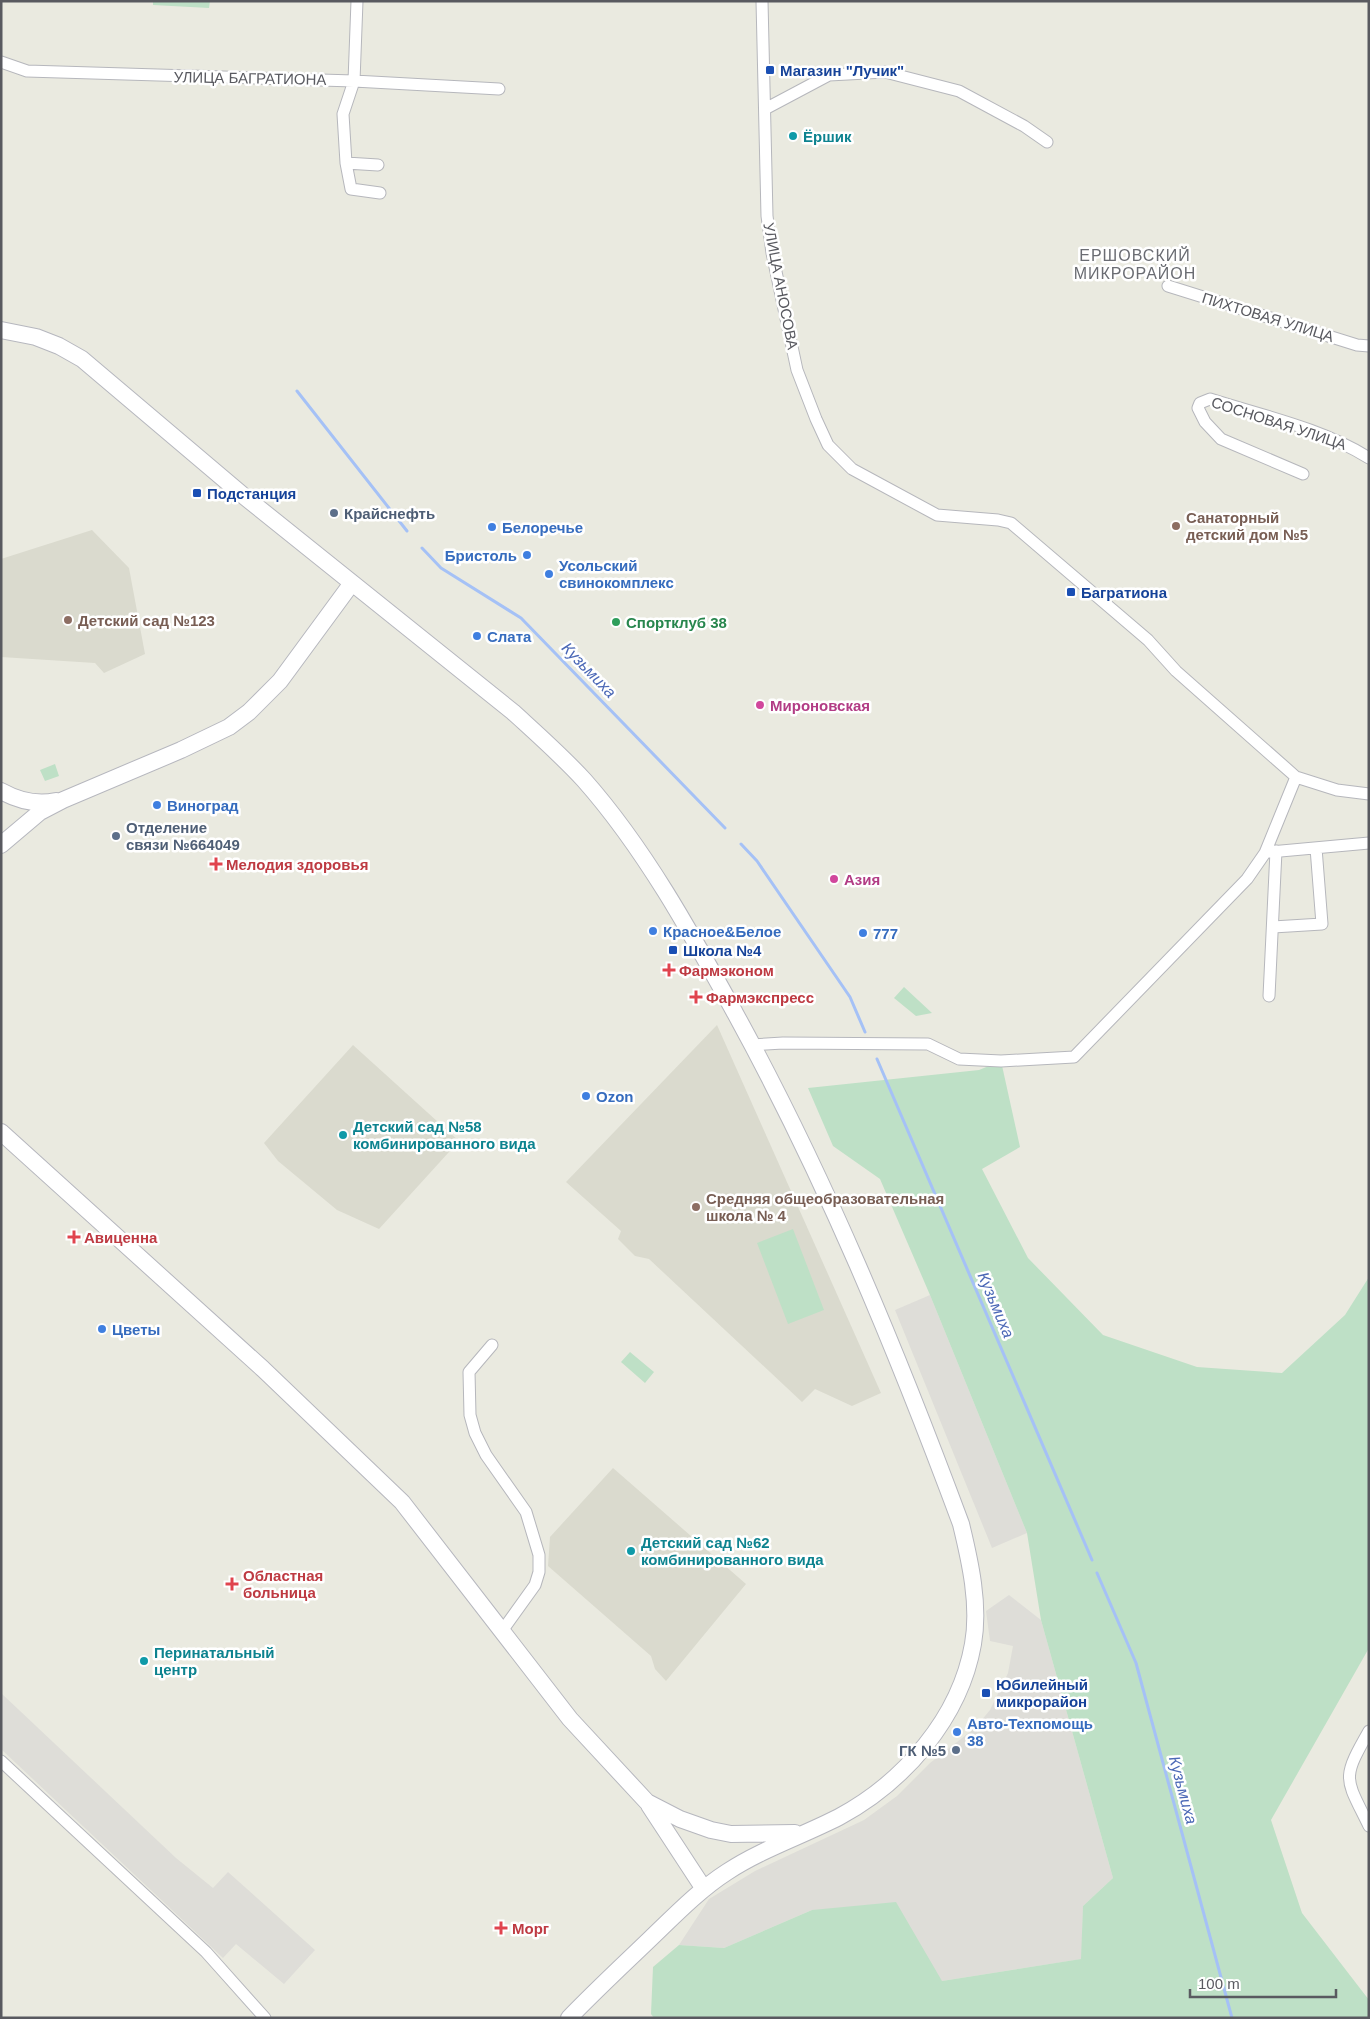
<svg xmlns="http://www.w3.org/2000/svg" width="1370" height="2019" viewBox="0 0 1370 2019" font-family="Helvetica,sans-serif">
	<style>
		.industrial { fill: #deddd8 }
		.education { fill: #dadace }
		.green { fill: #bee0c6 }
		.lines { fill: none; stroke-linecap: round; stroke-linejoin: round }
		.stream { stroke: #a5c1f6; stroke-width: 3 }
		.street-casing { stroke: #b6b7bc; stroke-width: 13 }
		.secondary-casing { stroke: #b6b7be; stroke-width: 18 }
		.street { stroke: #fff; stroke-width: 11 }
		.secondary { stroke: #fff; stroke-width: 16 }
		.transit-dot { fill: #1a4fb4; stroke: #fff; stroke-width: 2 }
		.culture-dot { fill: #0f9aa8; stroke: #fff; stroke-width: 2 }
		.service-dot { fill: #5c6f8a; stroke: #fff; stroke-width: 2 }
		.education-dot { fill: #8d6e63; stroke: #fff; stroke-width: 2 }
		.shop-dot { fill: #3f7fe0; stroke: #fff; stroke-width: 2 }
		.leisure-dot { fill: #2e9e5b; stroke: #fff; stroke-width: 2 }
		.hotel-dot { fill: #d1479c; stroke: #fff; stroke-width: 2 }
		.health-dot { fill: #e0444e; stroke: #fff; stroke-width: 2 }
		.labels { text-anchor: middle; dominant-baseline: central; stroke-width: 5; stroke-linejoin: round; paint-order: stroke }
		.transit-label { font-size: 15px; font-weight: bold; fill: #164399; stroke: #fff; text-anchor: start }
		.street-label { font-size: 15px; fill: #595a60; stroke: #fff }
		.culture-label { font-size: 15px; font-weight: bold; fill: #0d838f; stroke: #fff; text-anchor: start }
		.service-label { font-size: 15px; font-weight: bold; fill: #4e5e75; stroke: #fff; text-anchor: start }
		.education-label { font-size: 15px; font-weight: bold; fill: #785e54; stroke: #fff; text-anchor: start }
		.shop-label { font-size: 15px; font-weight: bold; fill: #366cbe; stroke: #fff; text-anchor: start }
		.leisure-label { font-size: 15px; font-weight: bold; fill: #27864d; stroke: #fff; text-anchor: start }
		.hotel-label { font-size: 15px; font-weight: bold; fill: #b23c85; stroke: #fff; text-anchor: start }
		.health-label { font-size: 15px; font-weight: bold; fill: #be3a42; stroke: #fff; text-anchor: start }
		.neighbourhood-label { font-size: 16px; letter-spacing: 1px; fill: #6a6c72; stroke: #fff }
		.water-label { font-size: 16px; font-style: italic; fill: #4b68b6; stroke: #fff }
	</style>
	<rect width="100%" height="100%" fill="#eaeae0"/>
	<!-- industrial -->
	<path class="industrial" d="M930 1295 1027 1533 992 1548 895 1310Z
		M1009 1595 1041 1620 1113 1878 1083 1906 1082 1959 942 1981 812 1910 724 1948 679 1945 709 1899 755 1871 864 1820 897 1796 930 1763 975 1728 990 1710 1008 1673 1013 1646 990 1641 986 1611Z
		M1 1693 176 1858 213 1888 228 1872 315 1950 284 1984 236 1944 223 1958 1 1749Z"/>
	<!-- education -->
	<path class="education" d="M92 530 129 568 145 654 104 673 95 663 1 657V559Z
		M717 1025 881 1393 852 1406 815 1389 802 1402 649 1259 635 1256 618 1239 621 1231 566 1182Z
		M353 1045 459 1141 379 1229 337 1210 278 1161 264 1143Z
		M613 1468 746 1584 666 1681 655 1669 651 1656 548 1566 550 1537Z"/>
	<!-- green -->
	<path class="green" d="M153 1H210L209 8 153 5Z
		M55 764 59 776 45 781 40 770Z
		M904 987 932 1013 916 1016 894 998Z
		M1001 1061 1020 1147 982 1169 1028 1258 1103 1335 1197 1367 1282 1373 1345 1315 1369 1277V1648L1271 1820 1302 1913 1369 2000V2018H654L651 2014 653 1967 679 1945 724 1948 812 1910 896 1902 942 1981 1081 1959 1083 1906 1113 1878 1041 1620 1027 1533 930 1295 880 1179 833 1146 808 1088 979 1070Z
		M793 1229 824 1310 788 1324 757 1243Z
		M630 1352 654 1372 645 1383 621 1362Z"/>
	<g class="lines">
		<!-- stream -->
		<path class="stream" d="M297 391 407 531
			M422 548 441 568 521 618 725 828
			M741 844 757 861 850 997 865 1032
			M877 1059 1092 1560
			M1097 1573 1136 1663 1232 2018"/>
		<defs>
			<path id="street" d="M357 1 354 81 343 114 346 163 378 165
				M762 1 767 216 772 253 797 370 816 419 828 445 852 469 937 515 998 520 1011 523 1148 640 1176 671 1296 777 1337 790 1369 794
				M1 62 27 71 354 81 499 89
				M765 109 829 75 885 72 959 91 1024 126 1047 142
				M346 163 351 189 380 193
				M1168 286 1357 345 1369 346
				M1303 474 1221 439 1205 422 1198 408 1200 403 1210 399C1263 416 1321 428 1369 458
				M1269 852 1369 843
				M1273 927 1322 924 1316 848
				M1269 996 1276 851
				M752 1045 783 1043 928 1044 959 1059 1001 1061 1074 1057 1247 879 1265 853 1296 777
				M492 1345 469 1372 470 1415 475 1433 486 1455 526 1512 539 1555V1572L535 1585 502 1631
				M1369 1731C1341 1780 1345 1777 1369 1826
				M1 1761 206 1952 265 2018"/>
			<path id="secondary" d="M1 330 36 337 59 346 82 359 245 497 513 712C537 734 562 756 584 780 645 849 691 933 735 1013 825 1177 896 1349 961 1524 970 1561 980 1605 973 1644 960 1718 904 1782 839 1817 802 1836 762 1849 727 1872 699 1890 674 1916 650 1939 623 1965 595 1991 569 2018
				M1 791C19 801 37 805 56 801
				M1 845 40 812 63 800 181 750 229 727 249 712 280 681 352 583
				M1 1132 263 1369 402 1502 570 1719 647 1802 680 1819 711 1830 731 1834 795 1833
				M649 1805 704 1889"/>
		</defs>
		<!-- street casing -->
		<use href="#street" class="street-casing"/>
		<!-- secondary casing -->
		<use href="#secondary" class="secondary-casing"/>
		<!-- street -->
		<use href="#street" class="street"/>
		<!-- secondary -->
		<use href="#secondary" class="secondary"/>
	</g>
	<!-- markers -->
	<g class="transit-dot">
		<rect x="765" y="65" width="10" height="10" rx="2.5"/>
		<rect x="192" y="488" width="10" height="10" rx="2.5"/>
		<rect x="1066" y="587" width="10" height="10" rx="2.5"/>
		<rect x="668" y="945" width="10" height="10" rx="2.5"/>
		<rect x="981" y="1688" width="10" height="10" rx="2.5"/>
	</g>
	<g class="culture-dot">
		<circle cx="793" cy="136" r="5"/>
		<circle cx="343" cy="1135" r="5"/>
		<circle cx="631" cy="1551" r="5"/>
		<circle cx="144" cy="1661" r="5"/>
	</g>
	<g class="service-dot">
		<circle cx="334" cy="513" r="5"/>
		<circle cx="116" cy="836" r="5"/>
		<circle cx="956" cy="1750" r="5"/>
	</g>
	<g class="education-dot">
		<circle cx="1176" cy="526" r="5"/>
		<circle cx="68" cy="620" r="5"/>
		<circle cx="696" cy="1207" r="5"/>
	</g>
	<g class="shop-dot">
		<circle cx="492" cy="527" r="5"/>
		<circle cx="527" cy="555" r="5"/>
		<circle cx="549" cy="574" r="5"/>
		<circle cx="477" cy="636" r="5"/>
		<circle cx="157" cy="805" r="5"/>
		<circle cx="653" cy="931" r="5"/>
		<circle cx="863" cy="933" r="5"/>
		<circle cx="586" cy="1096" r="5"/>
		<circle cx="102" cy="1329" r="5"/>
		<circle cx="957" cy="1732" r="5"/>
	</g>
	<circle class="leisure-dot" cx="616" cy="622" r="5"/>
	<g class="hotel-dot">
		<circle cx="760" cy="705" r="5"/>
		<circle cx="834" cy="879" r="5"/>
	</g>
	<g class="health-dot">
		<path d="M213.5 856.5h5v5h5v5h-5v5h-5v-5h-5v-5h5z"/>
		<path d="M666.5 962.5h5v5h5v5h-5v5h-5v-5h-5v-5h5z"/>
		<path d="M693.5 989.5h5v5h5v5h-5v5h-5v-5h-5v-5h5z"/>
		<path d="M71.5 1229.5h5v5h5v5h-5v5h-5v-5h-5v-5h5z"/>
		<path d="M229.5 1576.5h5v5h5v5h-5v5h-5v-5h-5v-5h5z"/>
		<path d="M498.5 1920.5h5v5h5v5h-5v5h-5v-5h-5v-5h5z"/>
	</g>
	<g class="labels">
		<!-- transit labels -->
		<g class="transit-label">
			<text x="780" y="70">Магазин "Лучик"</text>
			<text x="207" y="493">Подстанция</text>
			<text x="1081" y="592">Багратиона</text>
			<text x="683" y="950">Школа №4</text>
			<text x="996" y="1684">Юбилейный<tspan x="996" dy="17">микрорайон</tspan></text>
		</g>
		<!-- street labels -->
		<g class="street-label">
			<text transform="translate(250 78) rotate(1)">УЛИЦА БАГРАТИОНА</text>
			<text transform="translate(781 286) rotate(79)">УЛИЦА АНОСОВА</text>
			<text transform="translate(1268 317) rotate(17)">ПИХТОВАЯ УЛИЦА</text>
			<text transform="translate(1279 423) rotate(18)">СОСНОВАЯ УЛИЦА</text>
		</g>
		<!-- culture labels -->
		<g class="culture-label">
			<text x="803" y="136">Ёршик</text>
			<text x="353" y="1126">Детский сад №58<tspan x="353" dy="17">комбинированного вида</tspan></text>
			<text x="641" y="1542">Детский сад №62<tspan x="641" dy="17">комбинированного вида</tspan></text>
			<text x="154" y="1652">Перинатальный<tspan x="154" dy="17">центр</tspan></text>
		</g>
		<!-- service labels -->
		<g class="service-label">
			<text x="344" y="513">Крайснефть</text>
			<text x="126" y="827">Отделение<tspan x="126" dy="17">связи №664049</tspan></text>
			<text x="946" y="1750" text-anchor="end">ГК №5</text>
		</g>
		<!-- education labels -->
		<g class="education-label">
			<text x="1186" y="517">Санаторный<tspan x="1186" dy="17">детский дом №5</tspan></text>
			<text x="78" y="620">Детский сад №123</text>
			<text x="706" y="1198">Средняя общеобразовательная<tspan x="706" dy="17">школа № 4</tspan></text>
		</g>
		<!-- shop labels -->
		<g class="shop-label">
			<text x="502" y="527">Белоречье</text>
			<text x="517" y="555" text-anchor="end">Бристоль</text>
			<text x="559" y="565">Усольский<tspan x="559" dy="17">свинокомплекс</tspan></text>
			<text x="487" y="636">Слата</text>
			<text x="167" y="805">Виноград</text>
			<text x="663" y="931">Красное&amp;Белое</text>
			<text x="873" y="933">777</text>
			<text x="596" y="1096">Ozon</text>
			<text x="112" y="1329">Цветы</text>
			<text x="967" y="1723">Авто-Техпомощь<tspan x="967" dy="17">38</tspan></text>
		</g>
		<!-- leisure labels -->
		<g class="leisure-label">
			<text x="626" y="622">Спортклуб 38</text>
		</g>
		<!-- hotel labels -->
		<g class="hotel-label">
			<text x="770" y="705">Мироновская</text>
			<text x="844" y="879">Азия</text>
		</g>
		<!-- health labels -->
		<g class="health-label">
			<text x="226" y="864">Мелодия здоровья</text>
			<text x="679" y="970">Фармэконом</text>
			<text x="706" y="997">Фармэкспресс</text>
			<text x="84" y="1237">Авиценна</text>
			<text x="243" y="1575">Областная<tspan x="243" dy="17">больница</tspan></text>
			<text x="512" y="1928">Морг</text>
		</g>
		<!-- neighbourhood labels -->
		<g class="neighbourhood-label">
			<text x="1135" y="255">ЕРШОВСКИЙ<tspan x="1135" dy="18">МИКРОРАЙОН</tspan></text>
		</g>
		<!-- water labels -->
		<g class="water-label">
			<text transform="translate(589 670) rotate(46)">Кузьмиха</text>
			<text transform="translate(996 1305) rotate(67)">Кузьмиха</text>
			<text transform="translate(1183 1790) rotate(75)">Кузьмиха</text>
		</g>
	</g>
	<!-- border -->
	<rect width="1370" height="2019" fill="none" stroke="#595a60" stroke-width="5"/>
	<!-- scale -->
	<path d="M1190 1989v8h146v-8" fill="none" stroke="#595a60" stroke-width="2.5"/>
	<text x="1198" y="1989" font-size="15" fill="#595a60" stroke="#ffffff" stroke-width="4" paint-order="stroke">100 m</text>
</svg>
